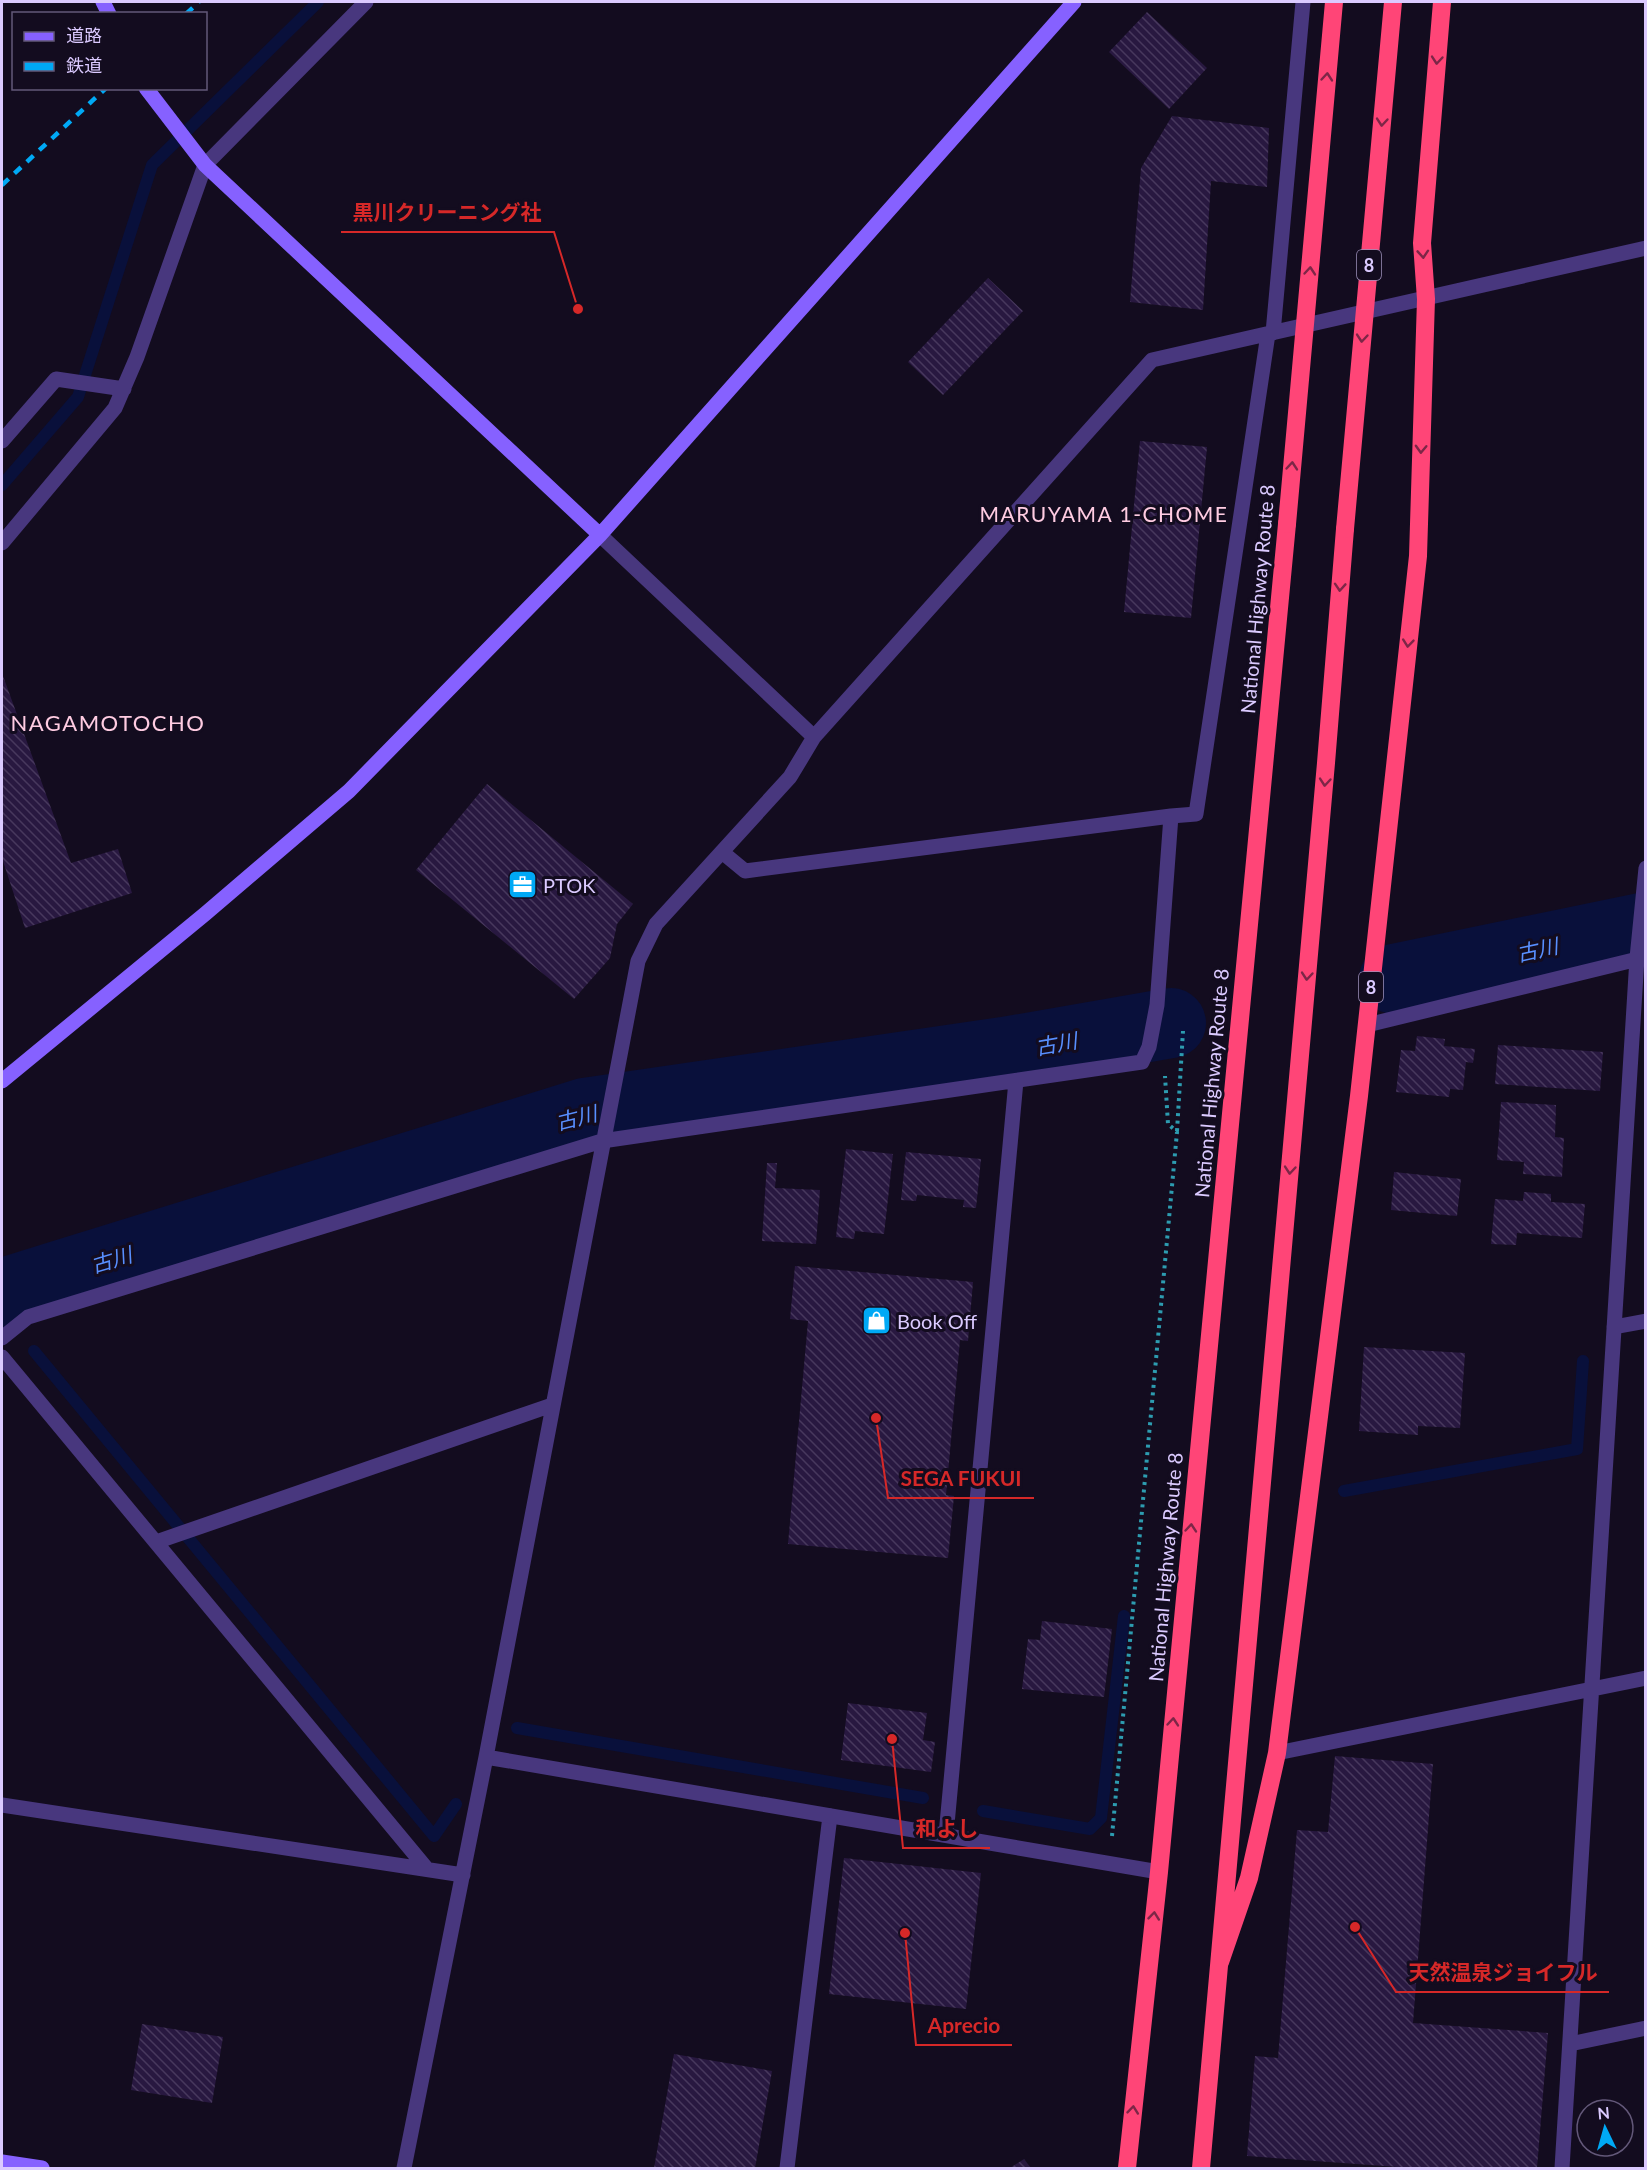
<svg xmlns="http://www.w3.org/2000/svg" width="1647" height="2170" viewBox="0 0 1647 2170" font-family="Lato,'Noto Sans JP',sans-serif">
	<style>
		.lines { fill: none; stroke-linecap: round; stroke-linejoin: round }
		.stream { stroke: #09103b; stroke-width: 12 }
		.river { stroke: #09103b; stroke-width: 70 }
		.building { fill: url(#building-back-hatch) }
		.path { stroke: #2d9cb0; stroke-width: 4; stroke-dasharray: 3 4.5; stroke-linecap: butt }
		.lane { stroke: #48377e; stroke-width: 15 }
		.street { stroke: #48377e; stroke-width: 15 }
		.secondary { stroke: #8661ff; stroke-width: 15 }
		.highway { stroke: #ff4577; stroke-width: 18 }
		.rail { stroke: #00a9f5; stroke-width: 4.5; stroke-dasharray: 9 8; stroke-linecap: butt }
		.highway-bridge { stroke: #ff4577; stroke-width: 18 }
		.oneway { stroke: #7d2647 }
		.labels { text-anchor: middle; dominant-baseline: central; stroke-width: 6; stroke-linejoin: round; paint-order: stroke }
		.shield { fill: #130c1f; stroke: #9f91bc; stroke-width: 1.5 }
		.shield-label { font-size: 18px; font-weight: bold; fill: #dbcaff }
		.street-label { font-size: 20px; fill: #dbcaff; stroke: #130c1f }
		.poi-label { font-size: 20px; fill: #dbcaff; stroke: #130c1f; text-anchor: start }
		.neighbourhood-label { font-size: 21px; letter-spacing: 1.5px; fill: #ffcce2; stroke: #130c1f }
		.water-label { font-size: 21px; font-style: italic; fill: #588fff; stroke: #130c1f }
		.quarter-label { font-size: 22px; letter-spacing: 1.5px; fill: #ffcce2; stroke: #130c1f }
		.leader { fill: none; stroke: #d62828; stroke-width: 2 }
		.callout-dot { fill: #d62828; stroke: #130c1f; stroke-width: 2 }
		.callout-label { font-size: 21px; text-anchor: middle; font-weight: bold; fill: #d62828; stroke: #130c1f; stroke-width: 6; stroke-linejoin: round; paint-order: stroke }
	</style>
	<defs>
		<pattern id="building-back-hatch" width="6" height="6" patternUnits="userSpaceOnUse" patternTransform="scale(1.5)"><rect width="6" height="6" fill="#281840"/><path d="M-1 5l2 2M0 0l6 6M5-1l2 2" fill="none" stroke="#47385d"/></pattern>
	</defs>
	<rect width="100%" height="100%" fill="#130c1f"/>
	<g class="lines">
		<!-- stream -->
		<path class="stream" d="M2 485 78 397 152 165 318 2
			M34 1351 434 1836 456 1804
			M1344 1491 1577 1449 1583 1361
			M517 1728 923 1798
			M983 1811 1090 1829 1101 1818 1124 1616"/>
		<!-- river -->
		<path class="river" d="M1394 979 1646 927
			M2 1297 7 1292 52 1278 585 1113 1004 1052 1171 1023"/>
	</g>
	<!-- building -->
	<path class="building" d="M1147 12 1207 68 1169 109 1109 52Z
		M1172 116 1269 128 1267 187 1211 181 1203 310 1130 302 1141 168Z
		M988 278 1023 311 943 395 908 362Z
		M1140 441 1207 447 1191 618 1124 612Z
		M3 676 71 863 118 849 132 893 25 928 2 858Z
		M487 784 633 904 617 924 610 958 574 999 416 870Z
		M1417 1036 1445 1039 1444 1046 1475 1049 1473 1063 1466 1062 1463 1090 1450 1089 1449 1097 1396 1092 1401 1050 1415 1051Z
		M1498 1045 1603 1052 1600 1091 1495 1084Z
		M1501 1102 1556 1105 1555 1137 1564 1138 1562 1177 1523 1174 1524 1162 1497 1160Z
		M846 1149 893 1154 884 1234 855 1231 854 1239 836 1237Z
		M906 1152 981 1159 976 1208 963 1207 964 1200 917 1195 916 1201 901 1200Z
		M767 1163H777L775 1188 820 1190 816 1244 762 1241Z
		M1394 1172 1461 1179 1457 1216 1391 1210Z
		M1524 1192 1551 1194V1202L1585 1204 1582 1238 1517 1233 1516 1245 1491 1244 1495 1199 1523 1201Z
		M795 1266 973 1282 968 1341 960 1340 946 1495 954 1496 948 1558 788 1544 808 1321 790 1319Z
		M1364 1347 1465 1353 1460 1428 1418 1426V1435L1359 1431Z
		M1042 1621 1112 1629 1104 1697 1022 1689 1028 1639 1040 1640Z
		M848 1703 927 1713 923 1740 935 1742 931 1772 841 1760Z
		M1335 1756 1433 1764 1413 2023 1548 2033 1537 2168H1412L1247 2156 1255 2056 1278 2058 1297 1830 1328 1832Z
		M844 1858 981 1873 966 2009 829 1994Z
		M142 2024 223 2037 212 2103 131 2090Z
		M674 2054 772 2071 755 2168H654Z
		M1024 2159 1031 2168H1010Z"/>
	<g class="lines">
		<!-- path -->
		<path class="path" d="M1177 1131 1183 1031
			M1112 1836 1177 1132 1168 1124 1165 1076"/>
		<!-- lane -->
		<path class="lane" d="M787 2168 830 1816"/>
		<!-- street -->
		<path class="street" d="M1273 333 1303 2
			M2 441 56 379 124 389
			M600 535 814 737 1152 360 1646 248
			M2 543 115 408 137 357 205 165 366 2
			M1171 816 1196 814 1268 334
			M1367 1025 1646 957
			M1614 1327 1646 1321
			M2 1338 28 1317 602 1141 1142 1062 1149 1047 1157 1005 1171 816 745 871 722 852
			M2 1357 427 1869
			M156 1542 552 1405
			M1277 1753 1646 1678
			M486 1757 1159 1872
			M2 1805 463 1875
			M946 1835 1016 1081
			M1570 2044 1646 2028
			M404 2168 486 1757 638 961 656 924 790 777 814 737
			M1562 2168 1637 958 1646 868"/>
		<!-- secondary -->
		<path class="secondary" d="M103 2 109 14
			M146 88 205 165 600 535
			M2 1081 205 914 349 791 600 535 1074 2
			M2 2162 42 2168"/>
		<!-- highway -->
		<path class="highway" d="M1220 1962 1249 1878 1277 1753 1359 1096 1418 556 1426 299 1422 243 1442 2
			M1127 2168 1159 1872 1287 524
			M1201 2168 1326 763 1345 529"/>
		<!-- rail -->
		<path class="rail" d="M186 14 199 2
			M2 185 106 88"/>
		<!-- highway-bridge -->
		<path class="highway-bridge" d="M1287 524 1334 2
			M1345 529 1393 2"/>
	</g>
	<!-- one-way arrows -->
	<defs><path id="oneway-chevron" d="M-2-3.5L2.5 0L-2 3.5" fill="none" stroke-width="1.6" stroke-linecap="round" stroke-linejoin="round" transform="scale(1.5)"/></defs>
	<g class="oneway">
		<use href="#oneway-chevron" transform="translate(1437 60) rotate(95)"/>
		<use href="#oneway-chevron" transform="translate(1327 77) rotate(-85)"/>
		<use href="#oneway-chevron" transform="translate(1382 122) rotate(95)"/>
		<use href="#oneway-chevron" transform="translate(1423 254) rotate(86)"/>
		<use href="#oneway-chevron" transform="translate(1310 271) rotate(-85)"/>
		<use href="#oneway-chevron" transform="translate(1362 338) rotate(95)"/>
		<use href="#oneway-chevron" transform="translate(1421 449) rotate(92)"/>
		<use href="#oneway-chevron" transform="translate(1292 466) rotate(-85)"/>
		<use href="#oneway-chevron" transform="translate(1340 587) rotate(94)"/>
		<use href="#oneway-chevron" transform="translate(1408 643) rotate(96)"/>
		<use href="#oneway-chevron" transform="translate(1325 782) rotate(95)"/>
		<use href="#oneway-chevron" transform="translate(1307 976) rotate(95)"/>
		<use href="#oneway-chevron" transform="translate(1290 1170) rotate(95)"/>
		<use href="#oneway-chevron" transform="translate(1191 1528) rotate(-85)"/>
		<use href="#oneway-chevron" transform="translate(1173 1722) rotate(-85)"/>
		<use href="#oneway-chevron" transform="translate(1154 1916) rotate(-84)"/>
		<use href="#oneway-chevron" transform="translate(1133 2110) rotate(-84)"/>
	</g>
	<!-- icons -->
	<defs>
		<symbol id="office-square" viewBox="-11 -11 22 22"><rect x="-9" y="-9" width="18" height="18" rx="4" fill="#00a9f5" stroke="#130c1f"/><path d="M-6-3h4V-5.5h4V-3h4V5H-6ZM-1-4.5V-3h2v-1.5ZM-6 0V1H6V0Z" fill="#fff"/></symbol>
		<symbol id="shop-square" viewBox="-11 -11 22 22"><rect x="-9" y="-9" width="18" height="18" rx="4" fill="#00a9f5" stroke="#130c1f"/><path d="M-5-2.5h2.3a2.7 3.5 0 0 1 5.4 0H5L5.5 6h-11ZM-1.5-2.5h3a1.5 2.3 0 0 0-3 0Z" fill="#fff"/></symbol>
	</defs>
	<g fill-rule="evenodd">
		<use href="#office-square" x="506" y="868" width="33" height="33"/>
		<use href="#shop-square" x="860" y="1304" width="33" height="33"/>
	</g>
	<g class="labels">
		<!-- shield labels -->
		<g class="shield">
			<rect x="1357" y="250" width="24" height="30" rx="4.5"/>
			<rect x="1359" y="972" width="24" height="30" rx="4.5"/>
		</g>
		<g class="shield-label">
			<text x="1369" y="265">8</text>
			<text x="1371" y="987">8</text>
		</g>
		<!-- street labels -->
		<g class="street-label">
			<text transform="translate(1257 599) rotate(-85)">National Highway Route 8</text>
			<text transform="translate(1211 1083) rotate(-85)">National Highway Route 8</text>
			<text transform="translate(1165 1567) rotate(-85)">National Highway Route 8</text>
		</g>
		<!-- poi labels -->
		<g class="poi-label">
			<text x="543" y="885">PTOK</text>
			<text x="897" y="1321">Book Off</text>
		</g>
		<!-- neighbourhood labels -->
		<g class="neighbourhood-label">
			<text x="1104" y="513">MARUYAMA 1-CHOME</text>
		</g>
		<!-- water labels -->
		<g class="water-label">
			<text transform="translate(1537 949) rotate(-12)">古川</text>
			<text transform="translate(1056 1043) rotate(-10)">古川</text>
			<text transform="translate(576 1117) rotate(-14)">古川</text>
			<text transform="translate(111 1259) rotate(-17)">古川</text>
		</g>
		<!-- quarter labels -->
		<g class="quarter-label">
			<text x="108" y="722">NAGAMOTOCHO</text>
		</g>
	</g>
	<!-- callouts -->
	<path class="leader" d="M578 309L554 232H341M876 1418L888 1498H1034M892 1739L903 1848H990M1355 1927L1396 1992H1609M905 1933L916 2045H1012"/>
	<g class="callout-dot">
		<circle cx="578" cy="309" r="6"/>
		<circle cx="876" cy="1418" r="6"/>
		<circle cx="892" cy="1739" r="6"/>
		<circle cx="1355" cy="1927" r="6"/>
		<circle cx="905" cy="1933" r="6"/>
	</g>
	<g class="callout-label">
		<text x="447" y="220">黒川クリーニング社</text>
		<text x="961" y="1486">SEGA FUKUI</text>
		<text x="947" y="1836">和よし</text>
		<text x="1503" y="1980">天然温泉ジョイフル</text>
		<text x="964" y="2033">Aprecio</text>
	</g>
	<!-- border -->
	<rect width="1647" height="2170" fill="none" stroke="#dbcaff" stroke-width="6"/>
	<!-- legend -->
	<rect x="12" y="12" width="195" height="78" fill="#130c1f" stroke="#635879" stroke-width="1.5"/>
	<rect x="24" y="32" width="30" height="9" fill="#8661ff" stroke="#635879" stroke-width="1.5"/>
	<text x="66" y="42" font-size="18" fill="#dbcaff">道路</text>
	<rect x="24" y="62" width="30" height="9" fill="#00a9f5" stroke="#635879" stroke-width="1.5"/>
	<text x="66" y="72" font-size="18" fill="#dbcaff">鉄道</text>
	<!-- north arrow -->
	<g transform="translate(1605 2128) rotate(355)"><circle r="28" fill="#130c1f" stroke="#635879" stroke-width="1.5"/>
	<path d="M0-4.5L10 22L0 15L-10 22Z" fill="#00a9f5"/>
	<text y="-9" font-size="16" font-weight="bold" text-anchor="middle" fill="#dbcaff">N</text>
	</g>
</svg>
